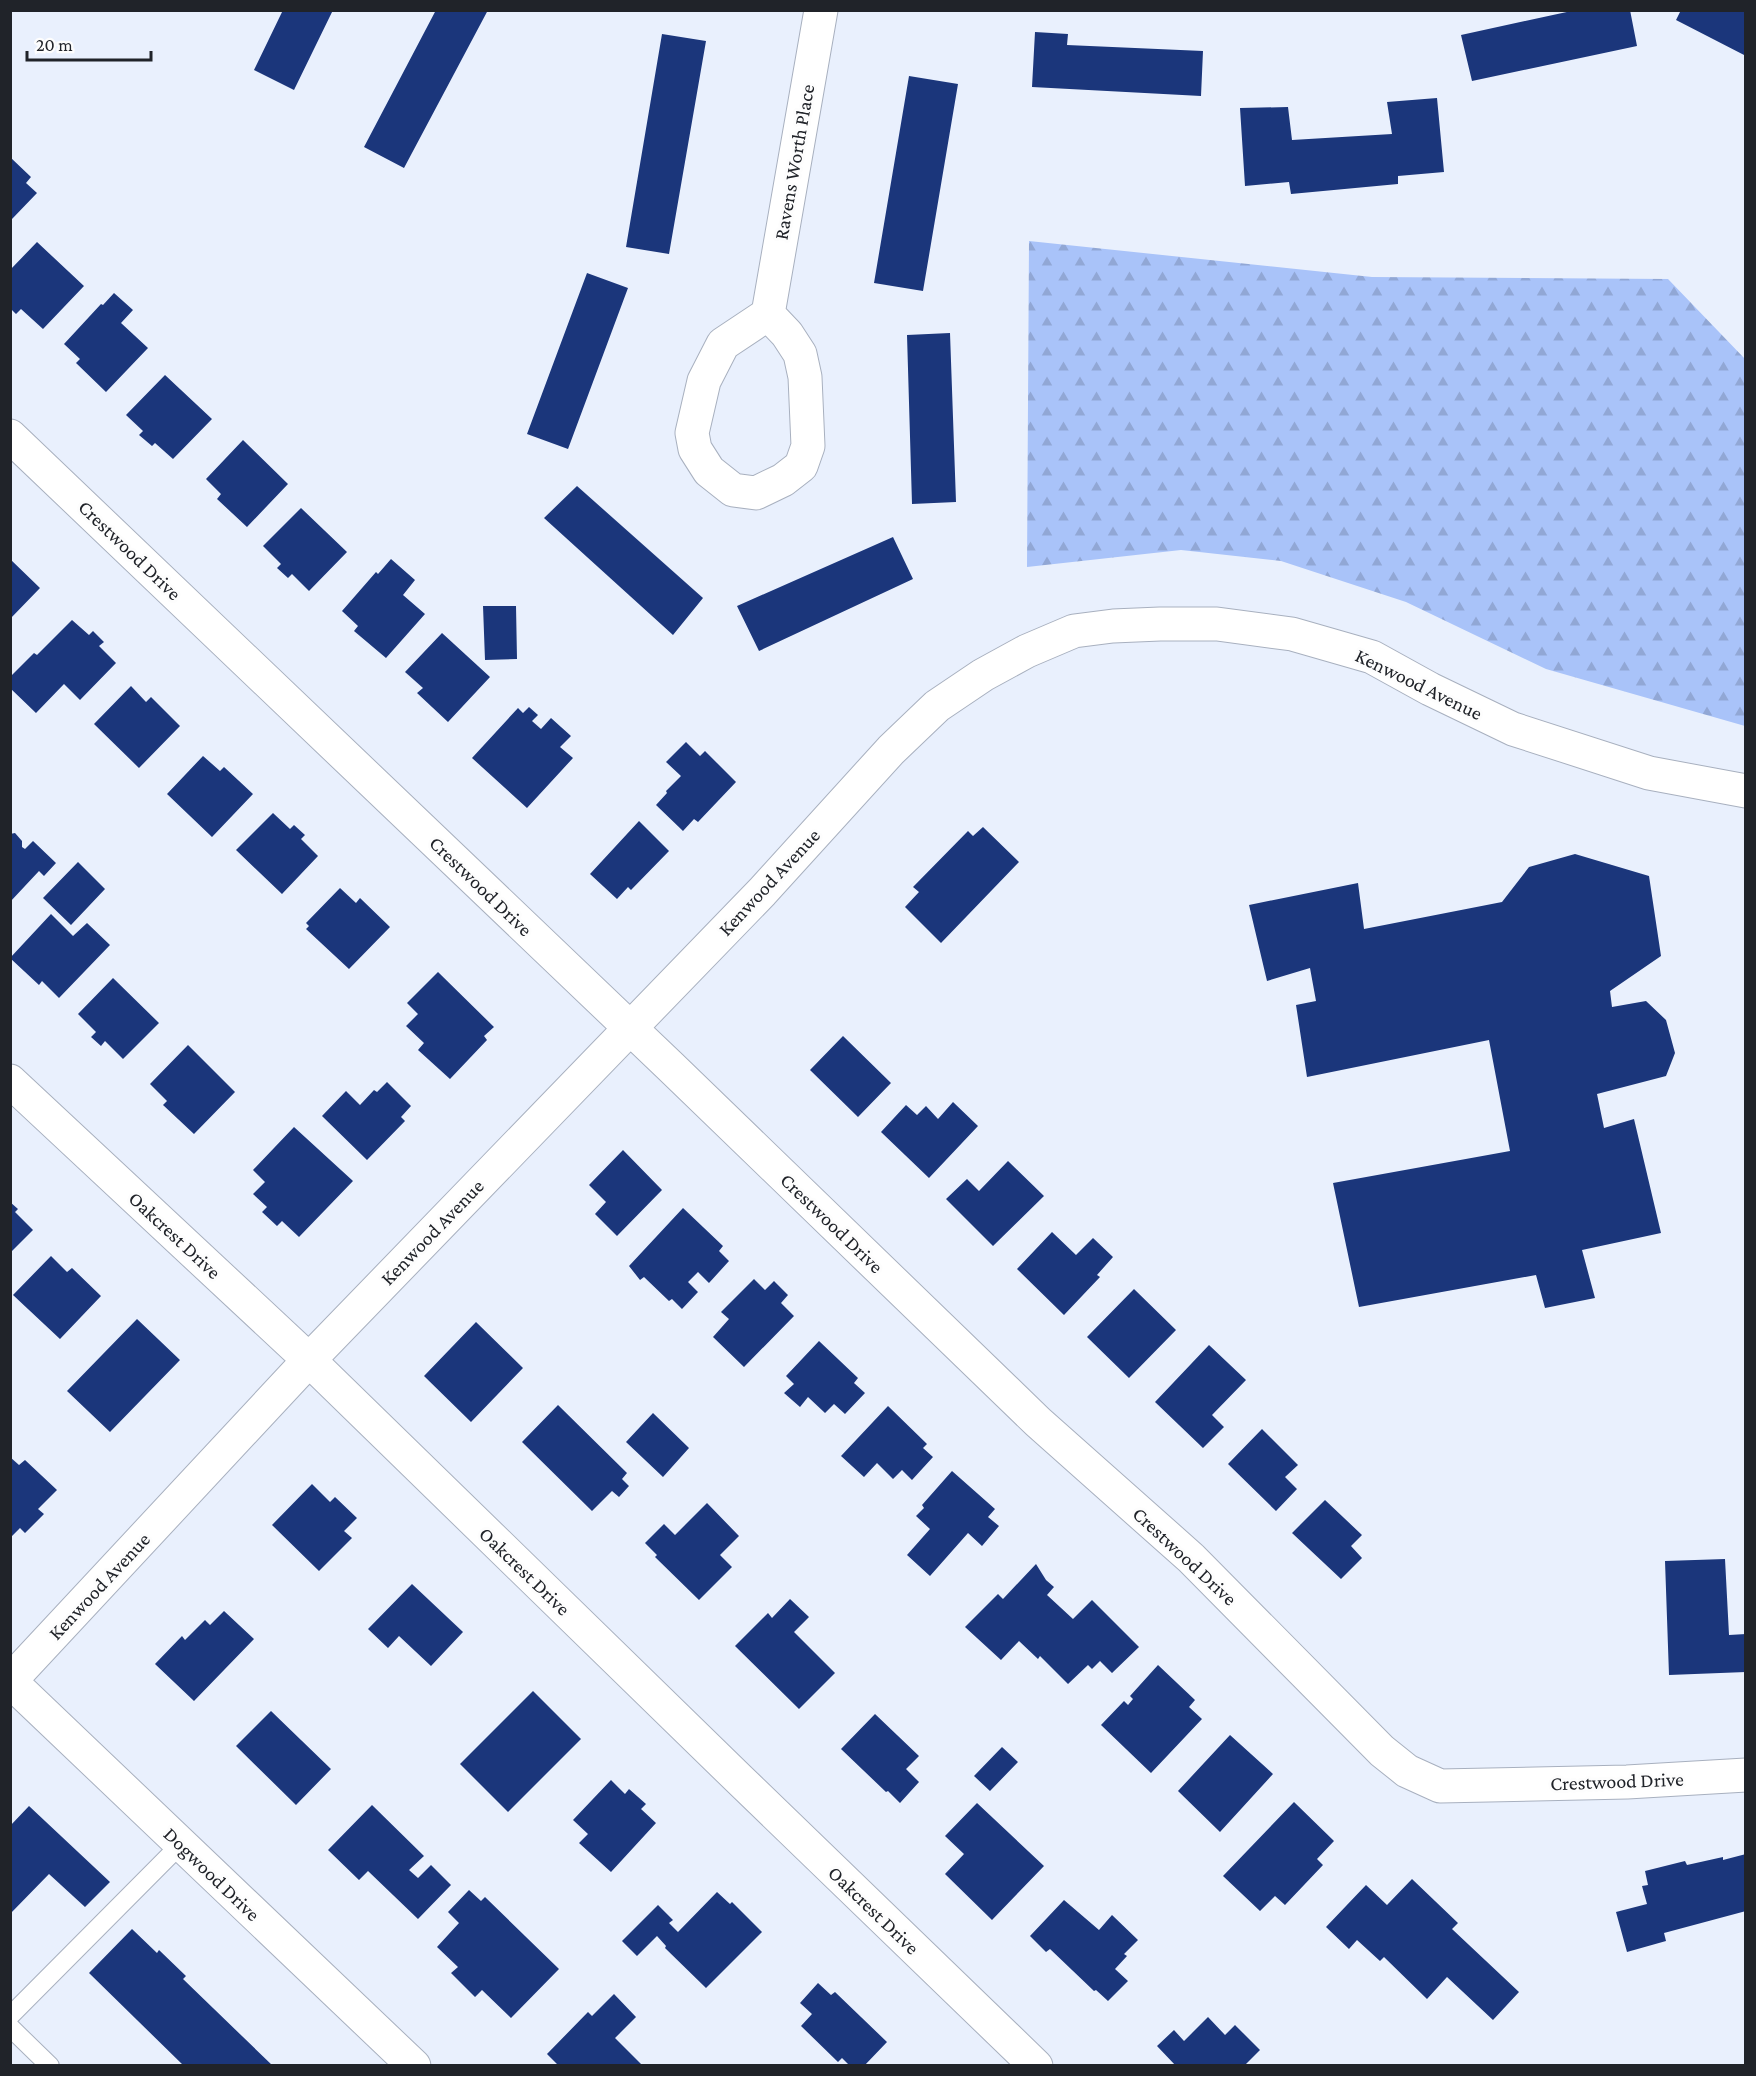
<svg xmlns="http://www.w3.org/2000/svg" width="1756" height="2076" viewBox="0 0 1756 2076" font-family="'Crimson Pro',serif">
	<style>
		.forest { fill: url(#forest-firs) }
		.building { fill: #1b367b }
		.lines { fill: none; stroke-linecap: round; stroke-linejoin: round }
		.lane-casing { stroke: #a8b0bf; stroke-width: 20 }
		.street-casing { stroke: #a8b0bf; stroke-width: 35 }
		.lane { stroke: #fff; stroke-width: 18 }
		.street { stroke: #fff; stroke-width: 33 }
		.labels { text-anchor: middle; dominant-baseline: central; stroke-width: 6; stroke-linejoin: round; paint-order: stroke }
		.street-label { font-size: 20px; fill: #202329; stroke: #fdfdfd }
	</style>
	<defs>
		<pattern id="forest-firs" width="22" height="20" patternUnits="userSpaceOnUse" patternTransform="scale(1.5)"><rect width="22" height="20" fill="#a9c3f9"/><path d="M5 1l3.5 6h-7zM16 11l3.5 6h-7z" fill="#91a7d5"/></pattern>
	</defs>
	<rect width="100%" height="100%" fill="#e9f0fd"/>
	<!-- forest -->
	<path class="forest" d="M1029 241 1372 277 1668 279 1745 359V726L1546 669 1406 602 1281 561 1181 550 1027 567Z"/>
	<!-- building -->
	<path class="building" d="M283 10H333L294 90 254 70Z
		M436 10H488L404 168 364 147Z
		M1576 10H1630L1637 46 1472 81 1461 35Z
		M1681 10H1746V56L1676 20Z
		M1035 32 1068 34 1067 45 1203 51 1201 96 1032 87Z
		M662 34 706 41 669 254 626 247Z
		M909 76 958 84 923 291 874 283Z
		M1437 98 1444 172 1398 176V184L1291 194 1289 182 1245 186 1240 108 1288 107 1292 140 1392 134 1387 102Z
		M10 157 31 177 26 183 37 193 12 219Z
		M37 242 84 286 43 329 21 309 16 314 10 308V270Z
		M587 273 628 288 568 449 527 434Z
		M114 293 133 310 121 323 148 348 106 392 76 363 80 359 64 344 101 304 103 305Z
		M950 333 956 502 912 504 907 335Z
		M165 375 212 419 173 459 155 443 152 446 139 435 143 431 126 415Z
		M243 440 288 484 247 527 217 499 221 494 206 479Z
		M577 486 703 598 673 635 544 518Z
		M301 508 347 552 309 591 292 574 288 578 277 568 281 564 263 546Z
		M893 537 913 579 759 651 737 606Z
		M10 559 40 588 10 619Z
		M391 559 415 580 403 595 425 614 386 658 354 631 358 626 342 611 376 572 378 574Z
		M483 606H516L517 659 485 660Z
		M72 620 89 635 93 631 104 642 99 646 116 663 80 700 64 684 36 713 10 688V677L34 653 37 655Z
		M442 633 490 677 448 722 417 693 423 688 405 672Z
		M131 686 146 702 151 697 180 726 139 768 94 724Z
		M529 707 538 715 532 721 541 729 551 718 571 736 560 747 573 758 527 808 472 758 518 708 523 713Z
		M686 742 700 756 705 751 736 782 698 822 694 819 683 831 656 805 667 793 666 791 681 776 666 762Z
		M203 756 220 771 224 767 253 794 212 837 167 794Z
		M273 813 290 829 294 825 305 835 301 839 318 856 282 894 236 850Z
		M639 821 669 851 631 890 628 887 617 899 590 874Z
		M983 827 1019 862 941 943 905 907 919 892 913 887 968 831 973 836Z
		M15 833 22 841V847L25 849 33 841 56 863 44 876 39 871 10 902V834Z
		M1575 854 1649 876 1661 956 1610 991 1612 1007 1646 1001 1666 1020 1675 1053 1666 1076 1597 1094 1604 1128 1634 1119 1661 1233 1582 1250 1595 1298 1545 1308 1536 1275 1359 1307 1333 1183 1510 1151 1489 1040 1307 1077 1296 1005 1316 1001 1310 968 1267 981 1249 905 1358 883 1364 929 1502 902 1529 867Z
		M78 862 105 889 71 925 43 898Z
		M340 888 356 903 360 898 390 927 349 969 306 929 309 926 306 923Z
		M51 914 73 936 87 923 110 945 59 998 42 981 39 985 10 958Z
		M438 972 494 1027 484 1036 487 1040 450 1079 418 1050 424 1043 406 1026 418 1014 407 1003Z
		M113 978 159 1023 123 1059 105 1041 101 1046 91 1037 96 1032 78 1014Z
		M843 1036 891 1083 858 1117 810 1070Z
		M188 1045 235 1092 194 1134 163 1105 167 1101 150 1084Z
		M387 1082 411 1106 401 1117 405 1121 367 1160 322 1116 346 1091 360 1105 374 1090 377 1092Z
		M953 1102 978 1126 929 1178 881 1132 906 1105 917 1115 926 1106 938 1119Z
		M294 1127 353 1181 299 1237 282 1221 277 1226 262 1212 267 1207 253 1194 265 1182 253 1170Z
		M623 1150 662 1190 617 1236 595 1214 606 1202 589 1185Z
		M1008 1161 1044 1196 993 1246 946 1199 967 1179 979 1191Z
		M10 1202 18 1209 15 1212 33 1230 10 1253Z
		M683 1208 723 1246 719 1251 729 1261 709 1283 698 1272 688 1282 698 1292 682 1309 672 1299 669 1301 644 1277 640 1280 629 1266Z
		M1052 1232 1076 1255 1093 1238 1113 1257 1097 1275 1100 1277 1064 1315 1017 1269Z
		M51 1256 67 1272 72 1268 101 1296 60 1339 13 1295Z
		M754 1279 765 1290 774 1281 788 1295 781 1303 794 1316 744 1367 713 1337 729 1319 721 1312Z
		M1134 1289 1176 1330 1129 1378 1087 1337Z
		M137 1319 180 1360 110 1432 67 1391Z
		M476 1322 523 1368 471 1422 424 1376Z
		M819 1341 858 1378 854 1383 865 1393 845 1414 834 1404 825 1413 808 1397 800 1407 784 1393 794 1384 786 1376Z
		M1209 1345 1246 1380 1212 1415 1224 1427 1203 1448 1155 1402Z
		M558 1405 627 1473 622 1479 629 1486 619 1497 612 1491 592 1511 522 1442Z
		M888 1406 927 1444 923 1448 933 1457 912 1480 902 1470 893 1479 877 1463 864 1477 841 1456Z
		M653 1413 689 1448 663 1477 626 1442Z
		M1262 1429 1298 1465 1285 1477 1297 1489 1276 1511 1228 1464Z
		M10 1457 19 1465 25 1460 57 1490 38 1509 44 1514 25 1533 20 1528 10 1538Z
		M952 1471 995 1509 988 1517 999 1526 982 1546 968 1533 930 1576 907 1555 930 1529 916 1516 924 1508 922 1505Z
		M312 1484 330 1502 335 1497 357 1518 344 1531 352 1538 319 1571 272 1525Z
		M1325 1500 1362 1535 1351 1546 1362 1558 1341 1579 1292 1533Z
		M707 1503 739 1536 720 1555 732 1567 699 1600 655 1557 657 1555 645 1543 664 1524 675 1535Z
		M1725 1559 1729 1635 1746 1634V1672L1669 1675 1665 1561Z
		M1036 1564 1046 1580 1054 1587 1047 1595 1073 1619 1092 1600 1139 1647 1112 1673 1100 1661 1092 1669 1088 1665 1068 1684 1040 1656 1038 1659 1019 1641 1001 1660 965 1627 998 1594 1003 1599Z
		M412 1584 463 1632 431 1666 399 1636 388 1648 368 1629Z
		M790 1599 809 1617 794 1632 835 1673 799 1709 735 1646 768 1613 772 1618Z
		M224 1611 254 1639 194 1701 155 1664 182 1636 185 1640 205 1620 210 1625Z
		M1158 1665 1195 1700 1189 1707 1202 1719 1151 1773 1101 1725 1124 1701 1128 1705 1133 1699 1130 1696Z
		M533 1691 581 1739 508 1812 460 1764Z
		M271 1711 331 1769 296 1805 236 1746Z
		M875 1714 919 1756 906 1769 919 1782 900 1803 888 1791 886 1792 841 1749Z
		M1230 1735 1273 1774 1220 1832 1178 1791Z
		M1002 1747 1018 1762 990 1791 974 1776Z
		M611 1780 625 1794 629 1789 646 1804 641 1809 656 1823 611 1872 579 1843 588 1834 573 1820Z
		M1294 1802 1334 1841 1317 1859 1323 1865 1285 1905 1275 1896 1260 1911 1223 1876Z
		M977 1803 1044 1866 992 1920 945 1874 964 1854 945 1836Z
		M372 1805 424 1856 409 1870 418 1878 431 1865 451 1885 418 1919 368 1871 359 1880 328 1850Z
		M29 1806 110 1882 85 1907 49 1874 10 1914V1826Z
		M1746 1854V1911L1664 1933 1666 1941 1627 1952 1616 1912 1647 1904 1642 1886 1648 1885 1645 1871 1685 1861 1687 1865 1723 1857V1860Z
		M1412 1879 1458 1923 1452 1929 1519 1992 1493 2020 1447 1977 1427 1999 1384 1957 1380 1961 1357 1940 1349 1949 1326 1927 1366 1885 1387 1905Z
		M469 1890 481 1901 485 1897 559 1969 511 2018 482 1990 475 1997 451 1973 458 1967 437 1947 459 1923 448 1912Z
		M717 1892 730 1904 732 1902 762 1932 706 1988 665 1948 666 1946 657 1936 637 1956 622 1941 658 1905 673 1920 669 1923 678 1932Z
		M1064 1900 1099 1930 1112 1915 1138 1940 1124 1954 1127 1956 1115 1969 1128 1981 1108 2001 1096 1990 1094 1991 1050 1949 1046 1952 1030 1936Z
		M132 1929 157 1953 159 1950 186 1976 183 1979 273 2066H184L89 1973Z
		M818 1983 831 1995 835 1992 887 2042 864 2066H850L842 2058 838 2062 801 2026 812 2014 800 2003Z
		M614 1994 636 2017 615 2038 643 2066H559L547 2054 588 2012 592 2016Z
		M1208 2017 1225 2035 1235 2025 1260 2050 1244 2066H1176L1157 2046 1174 2030 1184 2041Z"/>
	<g class="lines">
		<defs>
			<path id="lane" d="M10 2016 181 1844
				M10 2027 50 2066"/>
			<path id="street" d="M768 314 787 334 800 354 805 377 808 446 801 466 783 480 756 493 733 490 709 471 695 449 692 433 704 381 723 344 768 314 821 10
				M10 436 671 1067 1038 1422 1191 1558 1382 1751 1407 1771 1440 1786 1627 1782 1746 1775
				M10 1081 309 1360 739 1779 1036 2066
				M10 1681 309 1360 762 892 891 750 937 706 983 675 1027 651 1074 631 1113 626 1160 624H1217L1292 634 1372 657 1430 689 1513 729 1649 773 1746 791
				M10 1681 414 2066"/>
		</defs>
		<!-- lane casing -->
		<use href="#lane" class="lane-casing"/>
		<!-- street casing -->
		<use href="#street" class="street-casing"/>
		<!-- lane -->
		<use href="#lane" class="lane"/>
		<!-- street -->
		<use href="#street" class="street"/>
	</g>
	<g class="labels">
		<!-- street labels -->
		<g class="street-label">
			<text transform="translate(794 162) rotate(-80)">Ravens Worth Place</text>
			<text transform="translate(130 550) rotate(44)">Crestwood Drive</text>
			<text transform="translate(1419 684) rotate(26)">Kenwood Avenue</text>
			<text transform="translate(769 882) rotate(-47)">Kenwood Avenue</text>
			<text transform="translate(481 886) rotate(44)">Crestwood Drive</text>
			<text transform="translate(832 1223) rotate(44)">Crestwood Drive</text>
			<text transform="translate(432 1232) rotate(-46)">Kenwood Avenue</text>
			<text transform="translate(175 1235) rotate(43)">Oakcrest Drive</text>
			<text transform="translate(1185 1556) rotate(43)">Crestwood Drive</text>
			<text transform="translate(525 1571) rotate(44)">Oakcrest Drive</text>
			<text transform="translate(99 1586) rotate(-47)">Kenwood Avenue</text>
			<text transform="translate(1617 1781) rotate(-2)">Crestwood Drive</text>
			<text transform="translate(212 1874) rotate(44)">Dogwood Drive</text>
			<text transform="translate(874 1910) rotate(44)">Oakcrest Drive</text>
		</g>
	</g>
	<!-- border -->
	<rect width="1756" height="2076" fill="none" stroke="#202329" stroke-width="24"/>
	<!-- scale -->
	<path d="M27 51v9h124v-9" fill="none" stroke="#202329" stroke-width="3"/>
	<text x="36" y="51" font-size="18" fill="#202329" stroke="#fdfdfd" stroke-width="4.5" paint-order="stroke">20 m</text>
</svg>
